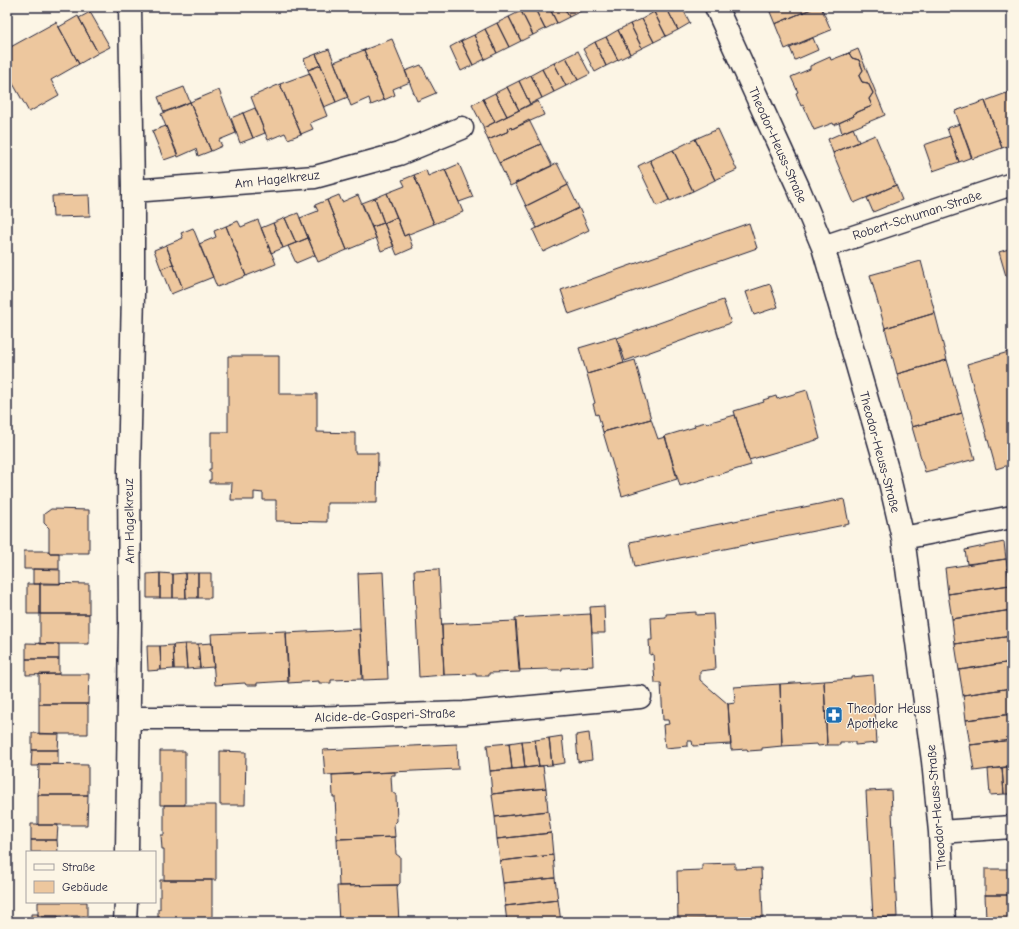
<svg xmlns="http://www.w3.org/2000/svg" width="1019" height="929" viewBox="0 0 1019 929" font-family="'Comic Neue',sans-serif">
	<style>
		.building { fill: #edc79e; stroke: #22223b }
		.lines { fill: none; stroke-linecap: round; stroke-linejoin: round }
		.minor-casing { stroke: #22223b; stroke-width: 25 }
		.minor { stroke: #fcf5e5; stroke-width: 22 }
		.labels { text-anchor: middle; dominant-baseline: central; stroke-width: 3; stroke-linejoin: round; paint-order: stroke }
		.street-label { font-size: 13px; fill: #22223b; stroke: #fcf5e5 }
		.poi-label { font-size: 13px; fill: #22223b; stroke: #fcf5e5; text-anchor: start }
	</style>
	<rect width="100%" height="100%" fill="#fcf5e5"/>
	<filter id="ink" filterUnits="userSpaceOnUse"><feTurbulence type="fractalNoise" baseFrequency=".025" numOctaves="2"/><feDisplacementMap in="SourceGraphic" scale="8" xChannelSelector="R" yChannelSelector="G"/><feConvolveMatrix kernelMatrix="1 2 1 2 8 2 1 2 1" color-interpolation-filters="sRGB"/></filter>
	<g filter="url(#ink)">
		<!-- building -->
		<path class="building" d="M529 7H534L545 29 533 35 521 11Z
			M534 7H549L557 23 545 29Z
			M549 7H564L569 17 557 23Z
			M564 7H579L581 11 569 17Z
			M579 7H589L581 11Z
			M666 7 678 30 666 36 654 12Z
			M666 7H682L690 23 678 30Z
			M768 7H816L775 24Z
			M816 7H821L831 30 785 49 775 24Z
			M521 11 533 35 521 41 509 17Z
			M90 12 110 47 98 53 79 18Z
			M654 12 666 36 654 42 642 19Z
			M78 16 98 53 79 64 59 27Z
			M509 17 521 41 509 47 497 23Z
			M642 19 654 42 642 48 630 24Z
			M56 22 79 64 51 80 59 95 29 112 7 73V49Z
			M497 23 509 47 497 53 485 29Z
			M630 24 642 48 630 54 618 30Z
			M485 29 497 53 485 59 474 35Z
			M618 30 630 54 618 60 606 37Z
			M474 35 485 59 473 65 461 41Z
			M606 37 618 60 606 66 595 42Z
			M813 38 818 50 795 60 790 48Z
			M392 39 410 82 393 89 395 95 384 100 364 50Z
			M461 41 473 65 461 71 450 47Z
			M595 42 606 66 595 72 583 49Z
			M329 49 348 97 336 102 316 54Z
			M858 49 885 115 842 133 839 123 854 116 853 114 872 106 869 99 873 93 868 83 862 82 859 76 863 70 859 60 852 58 849 53 844 55Z
			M364 50 384 100 371 105 369 98 351 106 334 62Z
			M578 51 590 74 578 80 566 57Z
			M849 53 852 58 859 60 863 70 859 76 862 82 868 83 873 93 869 99 872 106 853 114 854 116 834 125 833 123 814 130 803 105 801 106 796 93 798 92 791 77 810 69V66L830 57 831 60Z
			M316 54 321 65 308 70 304 59Z
			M566 57 578 80 566 86 554 63Z
			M554 63 566 86 554 92 542 69Z
			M321 65 336 102 324 107 308 70Z
			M421 65 436 93 417 101 405 71Z
			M542 69 554 92 542 98 531 75Z
			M310 73 327 116 310 123 313 129 301 134 280 84Z
			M531 75 542 98 530 104 519 81Z
			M519 81 530 104 519 110 507 87Z
			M280 84 301 134 288 139 285 133 268 140 251 97Z
			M184 87 190 102 164 112 158 97Z
			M507 87 519 110 507 116 495 93Z
			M219 90 236 133 219 140 222 146 211 151 190 102Z
			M1012 91V144L1002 148 985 101Z
			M495 93 507 116 495 122 483 99Z
			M483 99 495 122 484 128 472 105Z
			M538 101 544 115 512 129 511 127 508 128 509 131 488 140 483 128Z
			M985 101 1002 148 972 159 955 111Z
			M190 102 211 151 198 156 196 149 178 157 161 114Z
			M255 108 265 133 253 138 243 113Z
			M243 113 253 138 240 143 231 118Z
			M529 120 541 144 499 163 488 140 509 131 508 128 511 127 512 129Z
			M960 124 972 157 959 162 947 128Z
			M166 126 178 155 164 160 152 131Z
			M853 128 859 142 833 153 828 139Z
			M718 129 737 170 715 180 695 139Z
			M875 135 896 185 854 203 833 153Z
			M950 136 959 162 933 171 924 145Z
			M695 139 715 180 693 191 673 150Z
			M541 144 552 166 510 186 499 163Z
			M673 150 693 191 670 201 650 160Z
			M650 160 669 200 657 206 638 166Z
			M557 163 568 185 526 206 515 183Z
			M459 164 473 197 459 202 445 170Z
			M445 169 463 212 434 224 414 175 426 170 428 176Z
			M414 175 434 224 404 236 387 193 405 186 402 180Z
			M568 185 579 208 537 228 526 206Z
			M896 185 902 200 873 212 867 198Z
			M387 193 397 217 384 223 375 198Z
			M89 195 90 216 53 217 52 196Z
			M339 195 342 202 358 195 376 238 347 250 327 200Z
			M375 198 384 223 372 227 362 203Z
			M327 200 347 250 318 262 300 218 318 211 315 205Z
			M579 208 589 230 543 252 533 230Z
			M298 213 308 238 296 243 285 218Z
			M397 217 404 236 408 234 413 248 397 255 384 223Z
			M285 218 296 243 283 248 273 223Z
			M258 220 276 264 246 276 226 226 238 221 241 227Z
			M273 223 283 248 271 253 261 228Z
			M384 223 394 246 381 251 372 227Z
			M749 223 757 248 569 314 561 290Z
			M226 226 246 276 217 287 199 244 216 237 214 231Z
			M193 228 213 277 183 289 166 245 183 238 181 233Z
			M308 238 315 255 296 263 288 246Z
			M166 245 173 264 161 269 154 250Z
			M1012 248V273L1006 276 999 252Z
			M921 261 935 313 885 328 870 275Z
			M173 264 183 289 171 294 161 269Z
			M770 284 778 307 754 315 746 292Z
			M723 300 731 323 625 361 617 338Z
			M935 313 947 360 897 374 885 328Z
			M616 337 624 363 587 374 579 348Z
			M1012 351V464L996 469 967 364Z
			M228 356H279V394H317V432L355 433V453H378L377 503H327V522L276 521V500H263V493L254 492V500H231L232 483H209V480H211V472H209V469H211V432H228Z
			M635 360 651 419 603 432 598 414 596 415 593 404 595 403 587 374Z
			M947 360 962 413 912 427 897 374Z
			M807 390 820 439 749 460 734 411 764 402 763 400 776 396 777 399Z
			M962 413 975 459 925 472 912 427Z
			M735 415 751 465 680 486 665 436 695 427 694 425 706 422 707 423Z
			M651 419 658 439 665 437 677 479 622 496 603 432Z
			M844 499 849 524 635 567 630 542Z
			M51 509 89 510V553H49V528L44 523V514Z
			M1004 542 1006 559 967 564 965 550Z
			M24 551H49V553H59V569H24Z
			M1006 559 1010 585 948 594 945 568Z
			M33 569 60 570V584H33Z
			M439 569 444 675 419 677 414 570Z
			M383 572 388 679 363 680 360 629 358 573Z
			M160 573 173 574V598H160Z
			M160 573V598H147V574Z
			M185 573H198V598H186Z
			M185 573 186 598H173V574Z
			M198 573H211V598H198Z
			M40 583 89 584V614H40Z
			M27 584H40V614H27Z
			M1010 585 1012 610 952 619 948 594Z
			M604 606 605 633H592L590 607Z
			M1012 610V636L955 644 952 619Z
			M696 612V615L713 614 716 669 700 671V680L728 704 731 744 693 746 692 741H688V746L665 748 663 725 669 724 668 720H663L661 683H655L653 654 650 655 649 640H652L651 618 666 617V614Z
			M40 614H89V644H40Z
			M591 614 593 666 562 668V670H549V669L519 670 515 618Z
			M516 621 520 672 489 673V676H476V674L444 675 442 624Z
			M360 629 362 679 331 680V683H319V681L288 683 286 633Z
			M286 631 289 681 257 683V685H246L245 683 215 685 211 634Z
			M1012 636V662L959 670 955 644Z
			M26 643 59 644V659H26Z
			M212 643 214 667 200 668 198 644Z
			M185 644 187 669H174L173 645Z
			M185 644H198L200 668 187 669Z
			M173 645 174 669 161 670 160 646Z
			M147 646H160L161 670 148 671Z
			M26 659H59V674L26 675Z
			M1012 662V688L963 695 959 670Z
			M39 674H89L88 704H39Z
			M873 675 877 743 855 745V742H840V745H827L824 681 851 679V677Z
			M824 681 827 745 818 746 817 744 782 746 780 684Z
			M780 684 782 746 762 748V750L748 751 747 749 731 750 728 704 735 703 734 687Z
			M1012 688V714L966 720 963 695Z
			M39 704H88V734H39Z
			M1012 714V740L970 745 966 720Z
			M32 733 59 734 58 750H32Z
			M589 733 592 760 578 762 576 735Z
			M562 736 565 763 552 765 549 738Z
			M549 738 552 765 539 766 535 740Z
			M535 740 539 766 525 768 522 741Z
			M1012 740V766L974 771 970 745Z
			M522 741 525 768 512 769 509 743Z
			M509 743 512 769 490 771 487 745Z
			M457 744 458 769 325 775 323 750Z
			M32 750H58V764H39L38 766H31Z
			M160 751H185V805H160Z
			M220 751 246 752 245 805H220Z
			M39 764 88 765V795H38Z
			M543 766 546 788 492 794 490 771Z
			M1012 766V794H1004L1002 768Z
			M1002 768 1004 794 990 795 988 769Z
			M395 772V775H391L392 792 396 795 397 821 394 824 395 837 337 839 335 797H333L332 775Z
			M546 788 548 811 495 817 492 794Z
			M891 790 897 917 873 918 866 791Z
			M38 795H88L87 825H38Z
			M164 805H216V880H164V849H162L161 835H164Z
			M548 811 551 833 497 839 495 817Z
			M31 824H38V825H58L57 840H31Z
			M551 833 553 855 500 861 497 839Z
			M395 837 396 854 400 857V883L398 885 339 886 337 839Z
			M31 840H57L58 852H31Z
			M553 855 555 878 503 883 500 861Z
			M735 863V869L761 868 763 917 728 918V922H713V919L678 920 677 871 702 870V864Z
			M985 869H1012V895H985Z
			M555 878 558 900 505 906 503 883Z
			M160 880H212V922H158V909H160Z
			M398 885 397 887 399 922H339L337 886Z
			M985 895H1012V919L986 920Z
			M558 900 561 922H507L505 906Z
			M38 902H87V916H38Z
			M31 914H38V916H58V922H31Z
			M1012 919V922H986V920Z"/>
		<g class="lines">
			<defs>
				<path id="minor" d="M716 7 798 187 823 247 887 469 903 538 933 761 940 832 944 922
					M133 191 315 177 399 154 462 128
					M823 247 1012 184
					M903 538 1012 517
					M130 718H309L464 713 640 697
					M940 832 1012 827
					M127 852 130 623 129 470 133 294V191L130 7
					M125 922 126 902"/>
			</defs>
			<!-- minor casing -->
			<use href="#minor" class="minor-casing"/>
			<!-- minor -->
			<use href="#minor" class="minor"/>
		</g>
	</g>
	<!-- icons -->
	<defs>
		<symbol id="pharmacy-square" viewBox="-11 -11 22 22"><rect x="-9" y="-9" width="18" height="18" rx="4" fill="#1f6fb2" stroke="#fcf5e5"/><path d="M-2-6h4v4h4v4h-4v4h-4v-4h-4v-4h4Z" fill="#fff"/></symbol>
	</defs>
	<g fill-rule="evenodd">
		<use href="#pharmacy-square" x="824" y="705" width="20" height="20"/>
	</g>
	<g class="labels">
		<!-- street labels -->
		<g class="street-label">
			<text transform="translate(778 145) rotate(66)">Theodor-Heuss-Straße</text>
			<text transform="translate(277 179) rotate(-6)">Am Hagelkreuz</text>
			<text transform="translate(917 215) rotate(-18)">Robert-Schuman-Straße</text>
			<text transform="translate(880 452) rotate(75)">Theodor-Heuss-Straße</text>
			<text transform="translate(129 521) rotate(-91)">Am Hagelkreuz</text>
			<text transform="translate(385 715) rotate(-2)">Alcide-de-Gasperi-Straße</text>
			<text transform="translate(936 807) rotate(-95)">Theodor-Heuss-Straße</text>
		</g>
		<!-- poi labels -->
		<g class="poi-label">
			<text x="847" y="708">Theodor Heuss<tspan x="847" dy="15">Apotheke</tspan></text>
		</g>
	</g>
	<!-- margin -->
	<rect width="1019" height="929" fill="none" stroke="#fcf5e5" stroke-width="24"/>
	<rect x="12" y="12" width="995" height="905" fill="none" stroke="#22223b" stroke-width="1.5" filter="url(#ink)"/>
	<!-- legend -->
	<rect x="26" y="851" width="130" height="52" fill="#fcf5e5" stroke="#a5a1a1"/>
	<rect x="34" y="864" width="20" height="6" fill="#fcf5e5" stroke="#a5a1a1"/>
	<text x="62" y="871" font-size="12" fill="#22223b">Straße</text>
	<rect x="34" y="881" width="20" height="12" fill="#edc79e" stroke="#a5a1a1"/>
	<text x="62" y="891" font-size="12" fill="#22223b">Gebäude</text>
</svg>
